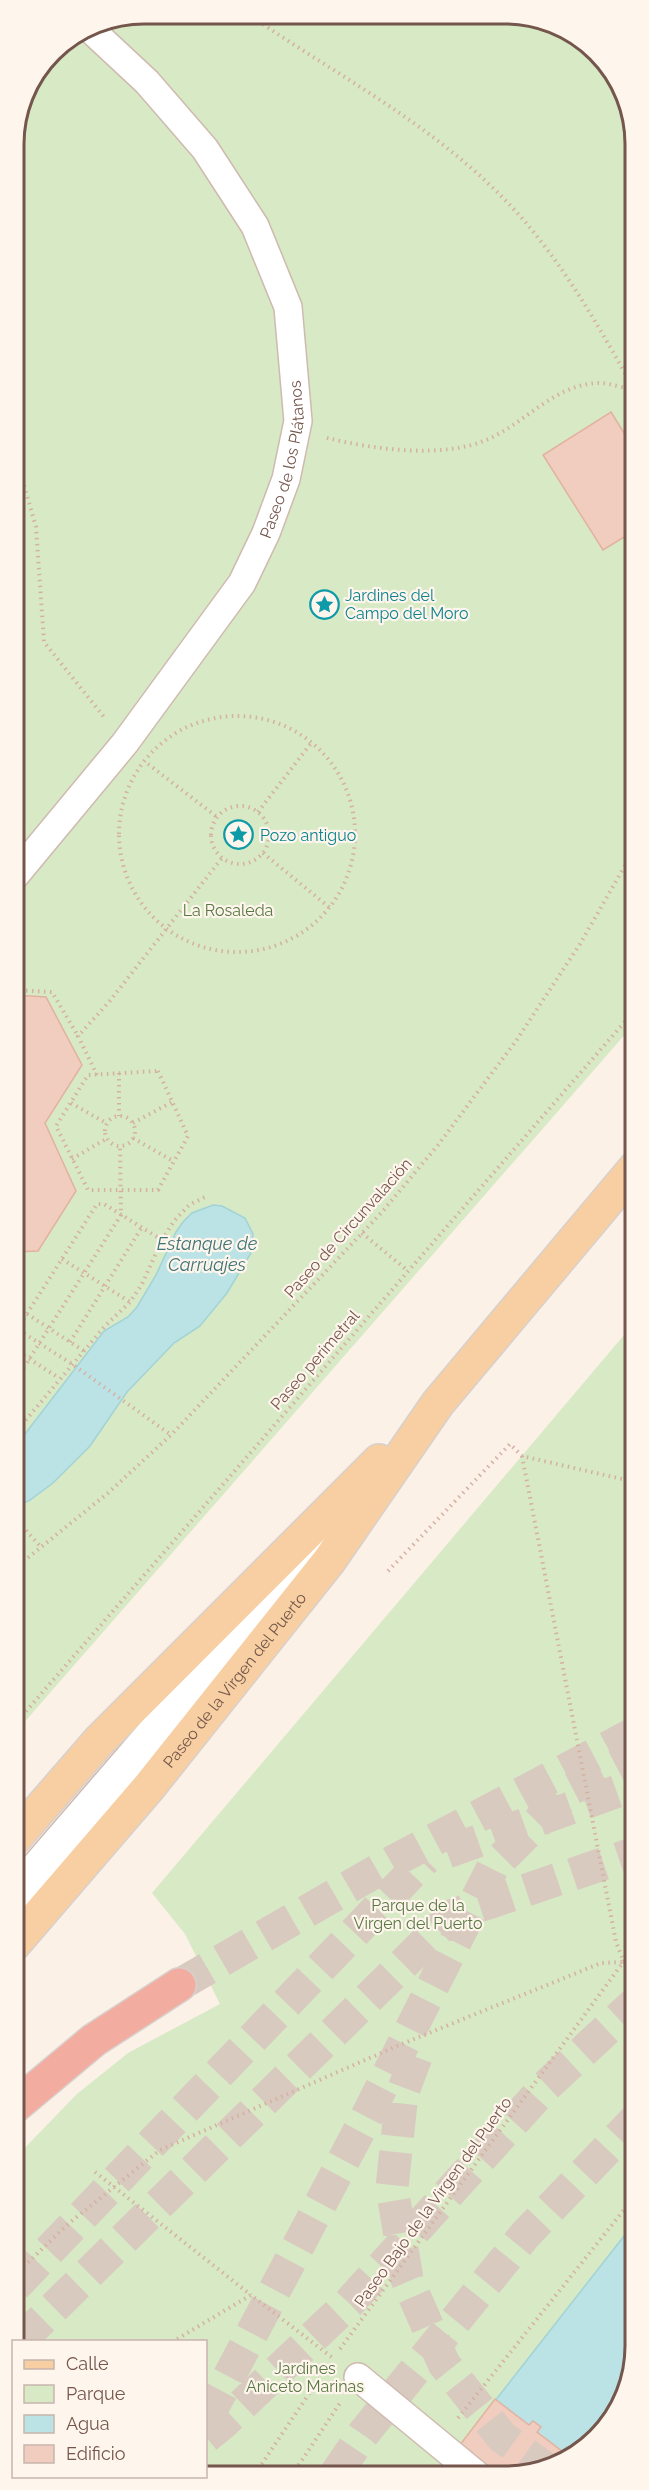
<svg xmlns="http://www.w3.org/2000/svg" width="649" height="2490" viewBox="0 0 649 2490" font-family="Raleway,sans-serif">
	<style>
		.green { fill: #d7e9c5 }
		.water { fill: #bbe2e4; stroke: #a2d3d6; stroke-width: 1.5 }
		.building { fill: #f0cdbf; stroke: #e2b2a0; stroke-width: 1.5 }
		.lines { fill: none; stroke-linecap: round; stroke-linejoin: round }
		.motorway-tunnel { stroke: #d9cac0; stroke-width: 33; stroke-dasharray: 33 16; stroke-linecap: butt }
		.pedestrian-casing { stroke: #cfbab0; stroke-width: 30 }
		.minor-casing { stroke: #cfbab0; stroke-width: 36 }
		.primary-casing { stroke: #d8d0cd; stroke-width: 36 }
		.motorway-casing { stroke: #d8d0cd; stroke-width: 36 }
		.path { stroke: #d5b1a2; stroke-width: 4; stroke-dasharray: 1.5 4.5; stroke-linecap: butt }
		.pedestrian { stroke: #fff; stroke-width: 27 }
		.minor { stroke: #fff; stroke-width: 33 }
		.primary { stroke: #f7cfa2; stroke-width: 33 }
		.motorway { stroke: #f3ada0; stroke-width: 33 }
		.labels { text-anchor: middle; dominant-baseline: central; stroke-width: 4.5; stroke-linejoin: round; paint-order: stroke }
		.street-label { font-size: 16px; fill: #74564c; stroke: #fef5ec }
		.culture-label { font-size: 16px; fill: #0d838f; stroke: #fef5ec; text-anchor: start }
		.park-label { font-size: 16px; fill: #597944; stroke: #fef5ec }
		.water-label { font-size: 18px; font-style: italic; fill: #407578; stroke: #fef5ec }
		.rim { fill: none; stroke: #74564c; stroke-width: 3 }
	</style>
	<rect width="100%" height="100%" fill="#fbf1e6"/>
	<!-- green -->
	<path class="green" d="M144 14 531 16 603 58 634 127 635 1023 14 1734V136L24 94 52 52 95 23Z
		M635 1322V2222L437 2475 206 2474V2342L15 2341V2158L77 2094 128 2053 220 2004 185 1934 152 1893Z"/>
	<!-- water -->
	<path class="water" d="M213 1205 222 1206 245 1218 253 1234 251 1253 227 1293 200 1326 174 1343 127 1392 90 1446 53 1483 30 1500 22 1504H14V1451L25 1434 104 1331 128 1317 137 1307 156 1275 176 1232 183 1222 192 1213Z
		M635 2222V2354L603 2432 570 2459 522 2475H437Z"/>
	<!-- building -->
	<path class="building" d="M611 412 634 449V531L603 550 543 455Z
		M14 995 46 997 82 1065 45 1123 76 1191 38 1251 14 1252Z
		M495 2399 529 2425 533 2421 541 2427 537 2432 571 2458 522 2475H437Z"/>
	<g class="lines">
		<!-- motorway-tunnel -->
		<path class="motorway-tunnel" d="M447 1852 635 1785
			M179 1985 392 1862 635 1733
			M416 2057 402 2094 392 2187 407 2279 444 2364 502 2437 545 2468
			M15 2286 425 1859
			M19 2342 453 1915 635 1853
			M206 2420 368 2114 493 1867 571 1789 635 1756
			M206 2437 222 2424 349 2303 545 2087 635 2003
			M335 2475 363 2434 525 2235 635 2120"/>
		<defs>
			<g id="pedestrian">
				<path id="s1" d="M14 877 125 743 242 583 266 533 286 479 298 421 288 307 255 226 205 149 147 82 88 27"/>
				<path d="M358 2377 477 2475"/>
			</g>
			<path id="minor" d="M14 1895 327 1532"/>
			<g id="primary">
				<path d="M14 1839 99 1741 379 1461"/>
				<path id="s2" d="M14 1944 149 1787 329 1561 438 1403 635 1168"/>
			</g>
			<path id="motorway" d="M15 2106 94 2040 179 1985"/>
		</defs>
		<!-- pedestrian casing -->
		<use href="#pedestrian" class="pedestrian-casing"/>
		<!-- minor casing -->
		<use href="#minor" class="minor-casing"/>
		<!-- primary casing -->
		<use href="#primary" class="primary-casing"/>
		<!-- motorway casing -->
		<use href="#motorway" class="motorway-casing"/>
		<!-- path -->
		<path class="path" d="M248 14C330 71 421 118 493 188 553 245 594 318 634 389
			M327 438C373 449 441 459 486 440 525 424 554 384 599 383 610 383 623 388 634 390
			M14 451 36 527 44 642 104 717
			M119 834a118 118 0 1 1 236 0a118 118 0 1 1-236 0Z
			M148 764 217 817
			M211 835a29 29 0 1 1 58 0a29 29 0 1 1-58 0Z
			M258 812 312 742
			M263 853 330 908
			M14 990 52 992 78 1036
			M158 1071 188 1136 158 1190H88L56 1126 88 1075Z
			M119 1073V1116
			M97 1075 78 1036 109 1002 222 858
			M71 1103 106 1123
			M105 1131a15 15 0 1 1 30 0a15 15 0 1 1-30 0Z
			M133 1123 172 1102
			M133 1138 173 1161
			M72 1159 106 1139
			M362 1233 408 1271
			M62 1259 130 1302
			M27 1314 84 1351
			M14 1327 72 1364 171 1435
			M14 1334 97 1204H104L162 1240
			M70 1342 142 1227
			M14 1349 59 1378
			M14 1383 121 1215 120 1146
			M14 1434 105 1326 130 1302 142 1284 162 1240 174 1221 189 1205 207 1196
			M522 1456 616 1942 624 1962 635 1970
			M14 1517 41 1547
			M14 1569 108 1493 171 1435 382 1212 438 1145 516 1041 580 944 635 848
			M388 1571 510 1444 522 1456 635 1482
			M14 1725 635 1010
			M95 2172 251 2295
			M15 2275 68 2224 160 2150 397 2046 601 1963 624 1962
			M172 2342 251 2295 334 2359
			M340 2349 635 1946
			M458 2418 635 2196
			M255 2474 325 2370
			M292 2475 340 2403
			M412 2475 418 2468"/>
		<!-- pedestrian -->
		<use href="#pedestrian" class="pedestrian"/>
		<!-- minor -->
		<use href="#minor" class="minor"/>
		<!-- primary -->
		<use href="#primary" class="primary"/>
		<!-- motorway -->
		<use href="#motorway" class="motorway"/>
	</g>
	<!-- icons -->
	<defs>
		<symbol id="sight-ring" viewBox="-11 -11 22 22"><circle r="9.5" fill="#fef5ec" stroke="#0f9aa8" stroke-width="1.5"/><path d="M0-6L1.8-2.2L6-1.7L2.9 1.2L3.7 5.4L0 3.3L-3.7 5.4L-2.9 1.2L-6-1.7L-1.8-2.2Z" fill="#0f9aa8"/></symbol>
	</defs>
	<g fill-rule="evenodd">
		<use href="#sight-ring" x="308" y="588" width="33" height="33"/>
		<use href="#sight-ring" x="222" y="818" width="33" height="33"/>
	</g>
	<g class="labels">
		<!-- street labels -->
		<g class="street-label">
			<text stroke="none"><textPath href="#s1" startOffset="504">Paseo de los Plátanos</textPath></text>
			<text transform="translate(348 1228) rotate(-48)">Paseo de Circunvalación</text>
			<text transform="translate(315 1360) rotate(-49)">Paseo perimetral</text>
			<text stroke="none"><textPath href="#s2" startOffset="344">Paseo de la Virgen del Puerto</textPath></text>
			<text transform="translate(433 2202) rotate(-54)">Paseo Bajo de la Virgen del Puerto</text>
		</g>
		<!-- culture labels -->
		<g class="culture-label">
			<text x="345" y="595">Jardines del<tspan x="345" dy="18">Campo del Moro</tspan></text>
			<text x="260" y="835">Pozo antiguo</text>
		</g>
		<!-- park labels -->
		<g class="park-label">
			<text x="228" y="910">La Rosaleda</text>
			<text x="418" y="1905">Parque de la<tspan x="418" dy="18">Virgen del Puerto</tspan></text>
			<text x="305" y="2368">Jardines<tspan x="305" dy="18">Aniceto Marinas</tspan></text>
		</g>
		<!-- water labels -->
		<g class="water-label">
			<text x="207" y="1243">Estanque de<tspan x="207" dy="21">Carruajes</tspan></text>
		</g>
	</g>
	<!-- crop -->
	<path d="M0 0H649V2490H0ZM144 24H505A120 120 0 0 1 625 144V2346A120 120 0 0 1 505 2466H144A120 120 0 0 1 24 2346V144A120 120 0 0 1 144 24Z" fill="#fef5ec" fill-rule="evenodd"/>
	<path class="rim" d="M144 24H505A120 120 0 0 1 625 144V2346A120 120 0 0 1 505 2466H144A120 120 0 0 1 24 2346V144A120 120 0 0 1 144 24Z"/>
	<!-- legend -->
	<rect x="12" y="2340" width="195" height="138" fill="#fef5ec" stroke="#c7b5ac" stroke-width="1.5"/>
	<rect x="24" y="2360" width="30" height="9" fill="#f7cfa2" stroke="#c7b5ac" stroke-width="1.5"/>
	<text x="66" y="2370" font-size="18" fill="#74564c">Calle</text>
	<rect x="24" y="2385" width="30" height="18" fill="#d7e9c5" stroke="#c7b5ac" stroke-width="1.5"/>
	<text x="66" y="2400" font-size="18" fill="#74564c">Parque</text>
	<rect x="24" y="2415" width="30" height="18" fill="#bbe2e4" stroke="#c7b5ac" stroke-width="1.5"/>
	<text x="66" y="2430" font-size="18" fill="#74564c">Agua</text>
	<rect x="24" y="2445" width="30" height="18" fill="#f0cdbf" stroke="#c7b5ac" stroke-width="1.5"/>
	<text x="66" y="2460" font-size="18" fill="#74564c">Edificio</text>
</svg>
